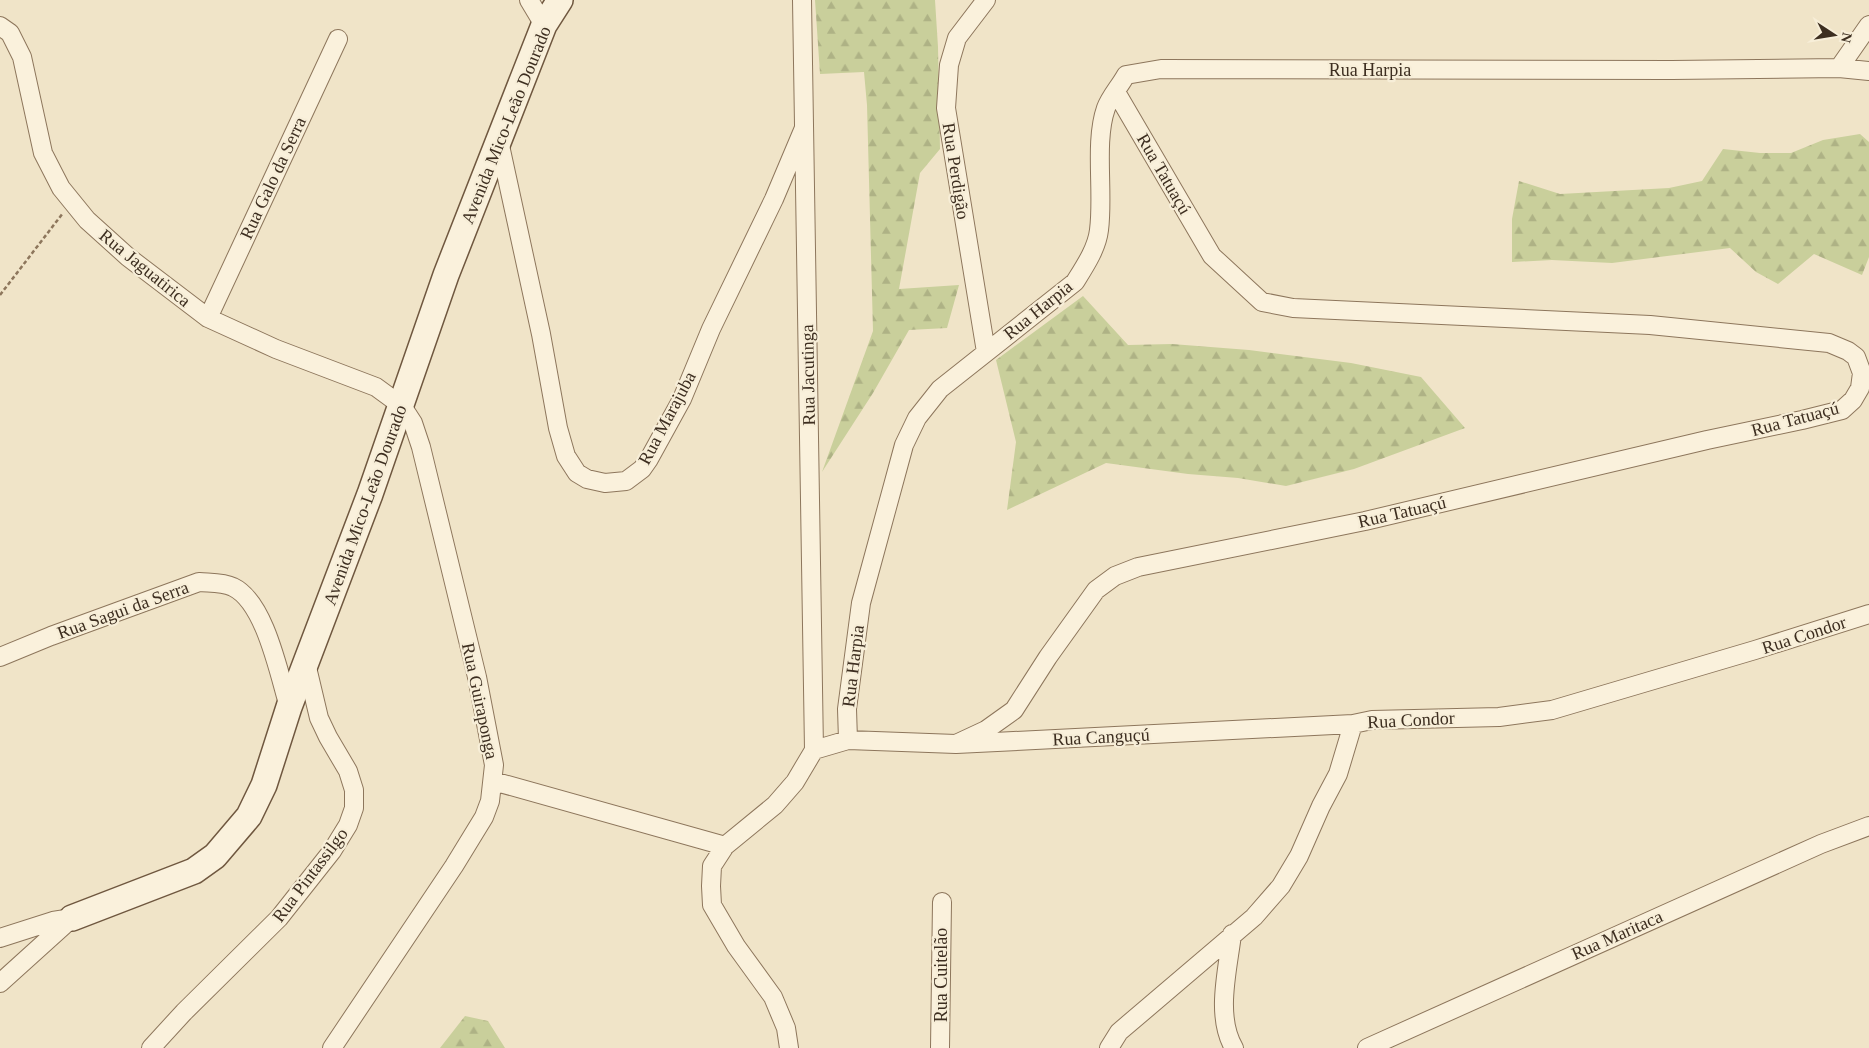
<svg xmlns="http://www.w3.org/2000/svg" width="1869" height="1048" viewBox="0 0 1869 1048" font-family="'Times New Roman',serif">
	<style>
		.forest { fill: url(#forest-firs) }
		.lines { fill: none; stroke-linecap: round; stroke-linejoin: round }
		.street-casing { stroke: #8d765c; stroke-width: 20 }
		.secondary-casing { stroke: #6f573f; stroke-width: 28 }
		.path { stroke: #8d765c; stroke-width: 2.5; stroke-dasharray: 4 2.5; stroke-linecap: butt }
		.street { stroke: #faf1dc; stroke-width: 18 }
		.secondary { stroke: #faf1dc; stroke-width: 25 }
		.labels { text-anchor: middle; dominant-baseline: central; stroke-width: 4.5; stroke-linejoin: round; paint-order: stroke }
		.street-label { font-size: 18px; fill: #3d2e20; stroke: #f7eed8 }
	</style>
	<defs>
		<pattern id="forest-firs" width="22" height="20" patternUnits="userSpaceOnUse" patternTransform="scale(1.25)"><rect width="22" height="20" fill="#c9cf9b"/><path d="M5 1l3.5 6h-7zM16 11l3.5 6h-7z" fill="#aeb285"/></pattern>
	</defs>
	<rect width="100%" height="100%" fill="#f0e4c8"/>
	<!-- forest -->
	<path class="forest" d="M815 0H935L938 47 940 149 920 173 899 289 959 285 947 328 909 330 873 393 822 472 873 331 867 105 864 72 820 74Z
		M1860 134 1869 142V257L1862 275 1814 254 1778 284 1756 272 1730 248 1612 263 1552 260 1512 262V219L1519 181 1560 194 1669 188 1702 181 1723 149 1760 153H1791L1823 140Z
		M1083 296 1128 345 1172 344 1249 350 1351 363 1421 377 1465 428 1354 469 1286 486 1238 478 1188 474 1106 463 1007 510 1016 442 996 360Z
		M465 1016 488 1021 505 1048H440Z"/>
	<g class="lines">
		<defs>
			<path id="street" d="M529 0 544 25
				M802 0 814 750
				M986 0 957 38 949 65 946 108 986 352
				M0 26 10 33 22 57 43 153 61 188 87 220 128 257 208 318 276 349 376 387 402 406 413 423 421 447 477 677 494 765 490 801 484 817 454 866 332 1048
				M1839 68 1869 25
				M499 141 541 334 558 428 566 456 577 473 587 479 605 483 626 481 642 469 649 459 682 399 711 329 774 199 804 128
				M208 318 338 39
				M0 657 51 636 199 582C210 583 223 582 233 587 265 602 279 674 289 707
				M848 740 847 709 861 603 904 445 917 418 940 389 1075 282C1085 266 1097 248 1099 230 1104 192 1094 142 1106 108 1110 97 1120 86 1126 75L1161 69 1672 70 1839 68 1869 71
				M956 744 986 730 1014 710 1048 657 1096 590 1115 576 1138 567 1365 521 1707 440 1802 420 1842 410 1853 400 1860 388 1862 373 1856 357 1848 351 1829 343 1650 325 1293 308 1262 302 1212 256 1116 92
				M493 781 725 846
				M1232 934C1228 969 1215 1016 1234 1048
				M0 938 53 921 72 918
				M0 983 72 918
				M151 1048 184 1012 279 918 332 851 348 825 354 808V790L348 771 328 737 319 718 306 663
				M789 1048 786 1028 773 997 736 946 712 905 711 886 712 866 725 846 775 805 795 782 814 750 848 740 956 744 1353 724 1372 720 1499 717 1552 710 1755 650 1869 614
				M940 1048 942 902
				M1109 1048 1119 1032 1254 917 1281 886 1299 856 1321 806 1338 774 1353 724
				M1367 1048 1821 844 1869 826"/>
			<path id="secondary" d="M72 918 194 871 215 856 249 816 264 785 289 707 370 494 446 275 544 25 560 0"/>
		</defs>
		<!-- street casing -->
		<use href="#street" class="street-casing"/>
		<!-- secondary casing -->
		<use href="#secondary" class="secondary-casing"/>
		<!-- path -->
		<path class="path" d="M0 295 63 213"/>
		<!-- street -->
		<use href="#street" class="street"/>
		<!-- secondary -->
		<use href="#secondary" class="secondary"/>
	</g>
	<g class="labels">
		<!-- street labels -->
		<g class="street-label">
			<text x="1370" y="70">Rua Harpia</text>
			<text transform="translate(506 125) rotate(-68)">Avenida Mico-Leão Dourado</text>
			<text transform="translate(956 171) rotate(81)">Rua Perdigão</text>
			<text transform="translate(1164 174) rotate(60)">Rua Tatuaçú</text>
			<text transform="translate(273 178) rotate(-65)">Rua Galo da Serra</text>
			<text transform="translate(145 268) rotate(39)">Rua Jaguatirica</text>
			<text transform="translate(1038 310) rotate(-39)">Rua Harpia</text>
			<text transform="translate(808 375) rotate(-91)">Rua Jacutinga</text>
			<text transform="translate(667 418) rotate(-62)">Rua Marajuba</text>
			<text transform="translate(1795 419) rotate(-15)">Rua Tatuaçú</text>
			<text transform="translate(365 505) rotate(-70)">Avenida Mico-Leão Dourado</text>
			<text transform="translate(1402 512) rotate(-13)">Rua Tatuaçú</text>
			<text transform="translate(123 610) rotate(-20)">Rua Sagui da Serra</text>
			<text transform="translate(1804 635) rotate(-18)">Rua Condor</text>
			<text transform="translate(853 666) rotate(-83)">Rua Harpia</text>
			<text transform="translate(480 701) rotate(78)">Rua Guiraponga</text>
			<text transform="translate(1411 720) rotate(-3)">Rua Condor</text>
			<text transform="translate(1101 737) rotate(-3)">Rua Canguçú</text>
			<text transform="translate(310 875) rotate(-53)">Rua Pintassilgo</text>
			<text transform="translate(1617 935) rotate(-24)">Rua Maritaca</text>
			<text transform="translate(941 975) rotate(-90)">Rua Cuitelão</text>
		</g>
	</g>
	<!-- north arrow -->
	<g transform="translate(1834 35) rotate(102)" stroke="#f7eed8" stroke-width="4" paint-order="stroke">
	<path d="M0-4L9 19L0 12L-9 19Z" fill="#3d2e20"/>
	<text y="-8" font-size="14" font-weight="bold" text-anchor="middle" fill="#3d2e20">N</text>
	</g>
</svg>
